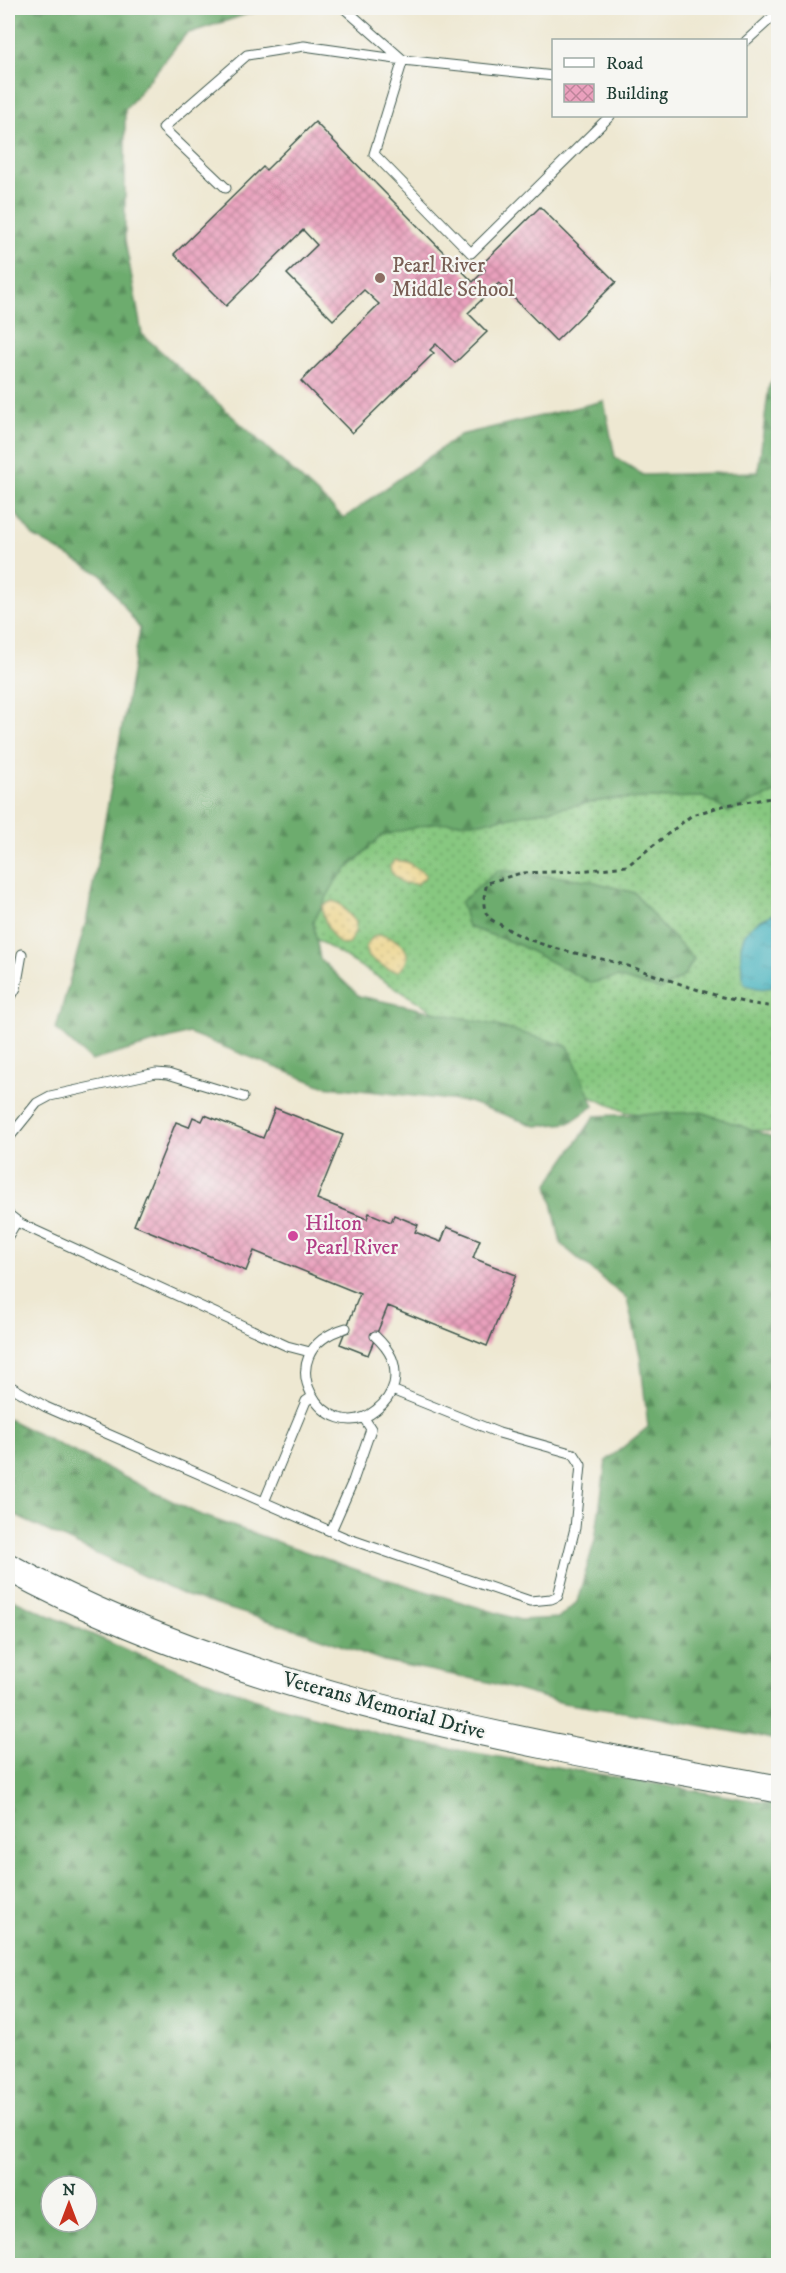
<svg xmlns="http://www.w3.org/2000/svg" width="786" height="2273" viewBox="0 0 786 2273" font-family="'IM FELL DW Pica',serif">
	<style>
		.grass { fill: url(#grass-dots); stroke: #53825a; stroke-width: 1.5 }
		.forest { fill: url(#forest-firs); stroke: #467451; stroke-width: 1.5; fill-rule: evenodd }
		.sand { fill: url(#sand-dots); stroke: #868c69; stroke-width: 1.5 }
		.garden { fill: #87c880; stroke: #53825a; stroke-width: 1.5 }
		.water { fill: url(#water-ripples); stroke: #307678; stroke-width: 1.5 }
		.building { fill: url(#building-cross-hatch) }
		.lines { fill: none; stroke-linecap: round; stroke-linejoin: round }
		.lane-casing { stroke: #3e574c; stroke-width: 11 }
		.secondary-casing { stroke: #3e574c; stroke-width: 29 }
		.path { stroke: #3e574c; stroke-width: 3; stroke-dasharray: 4.5 4.5; stroke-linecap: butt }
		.lane { stroke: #fff; stroke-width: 9 }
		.secondary { stroke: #fff; stroke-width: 27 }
		.education-dot { fill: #8d6e63; stroke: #f6f6f2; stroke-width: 2 }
		.hotel-dot { fill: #d1479c; stroke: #f6f6f2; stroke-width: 2 }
		.labels { text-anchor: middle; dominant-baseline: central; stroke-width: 4.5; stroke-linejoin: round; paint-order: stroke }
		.education-label { font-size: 21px; fill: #785e54; stroke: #f6f6f2; text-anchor: start }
		.hotel-label { font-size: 21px; fill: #b23c85; stroke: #f6f6f2; text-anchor: start }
		.street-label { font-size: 21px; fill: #1f3d34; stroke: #f6f6f2 }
	</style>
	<defs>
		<pattern id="grass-dots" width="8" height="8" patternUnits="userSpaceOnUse" patternTransform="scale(1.5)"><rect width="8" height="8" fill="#87c880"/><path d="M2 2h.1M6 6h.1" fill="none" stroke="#6ea46a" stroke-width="1.8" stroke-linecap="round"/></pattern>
		<pattern id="forest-firs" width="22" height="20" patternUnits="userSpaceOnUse" patternTransform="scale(1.5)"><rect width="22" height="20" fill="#6dac6e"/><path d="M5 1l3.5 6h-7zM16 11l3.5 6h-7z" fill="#598d5b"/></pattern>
		<pattern id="sand-dots" width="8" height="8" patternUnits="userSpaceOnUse" patternTransform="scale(1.5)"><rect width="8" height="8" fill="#eeda9e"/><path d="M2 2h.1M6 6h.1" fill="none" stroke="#ccbc89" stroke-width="1.8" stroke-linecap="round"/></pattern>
		<pattern id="water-ripples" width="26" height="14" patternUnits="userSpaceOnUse" patternTransform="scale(1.5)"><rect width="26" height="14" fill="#41b0bc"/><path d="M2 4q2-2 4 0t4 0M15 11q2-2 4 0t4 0" fill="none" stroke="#36909a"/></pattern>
		<pattern id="building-cross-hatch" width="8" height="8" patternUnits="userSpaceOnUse" patternTransform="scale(1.5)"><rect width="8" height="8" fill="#eaa0bd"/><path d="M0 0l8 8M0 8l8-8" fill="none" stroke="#bd849a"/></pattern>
	</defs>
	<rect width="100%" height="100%" fill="#f6f6f2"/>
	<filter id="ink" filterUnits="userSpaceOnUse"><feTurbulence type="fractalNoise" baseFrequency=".0167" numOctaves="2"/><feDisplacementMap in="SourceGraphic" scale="12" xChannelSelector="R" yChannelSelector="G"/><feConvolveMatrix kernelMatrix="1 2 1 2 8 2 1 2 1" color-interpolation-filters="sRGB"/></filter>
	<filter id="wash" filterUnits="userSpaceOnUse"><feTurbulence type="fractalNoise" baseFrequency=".008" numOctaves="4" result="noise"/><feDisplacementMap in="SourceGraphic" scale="24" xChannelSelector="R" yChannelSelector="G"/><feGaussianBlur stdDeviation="1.35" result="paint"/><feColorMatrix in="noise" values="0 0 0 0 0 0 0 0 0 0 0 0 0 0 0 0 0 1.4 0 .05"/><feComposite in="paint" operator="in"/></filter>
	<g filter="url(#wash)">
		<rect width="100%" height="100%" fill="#eee8d2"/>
		<!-- grass -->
		<path class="grass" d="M778 764V1133L626 1112 531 1071 257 903 386 796Z"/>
		<!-- forest -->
		<path class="forest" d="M8 8H266L186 34 125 110V240L142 334 344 518 460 435 604 401 615 457 643 475 758 472 769 386 778 370V792L728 812 703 797 610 799 483 822 433 823 381 836 337 879 313 922 320 959 359 996 490 1024 568 1046 594 1106 569 1123 536 1126 469 1102 323 1086 189 1033 91 1061 56 1029 87 918 140 629 102 575 33 536 8 504Z
			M498 870 587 880 635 893 660 924 694 959 683 977 660 990 617 977 591 983 517 944 468 927 461 902Z
			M701 1112 778 1139V1740L650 1716 563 1703 488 1682 384 1661 305 1632 184 1595 20 1518 8 1508V1419L196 1513 363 1572 520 1620 559 1618 577 1602 595 1540 606 1461 648 1427 640 1355 627 1299 561 1244 548 1184 595 1116Z
			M8 1597 129 1651 275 1706 406 1741 778 1805V2265H8ZM51 2186H87V2222H51Z"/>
		<!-- sand -->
		<path class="sand" d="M395 860 407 862 425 874V877L417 884 402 883 391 872 390 866Z
			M333 901 340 904 356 922 355 932 349 944 343 945C333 942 320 916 323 905Z
			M377 935C397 935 420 954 399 971 388 972 378 962 368 957 363 946 368 940 377 935Z"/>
		<!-- garden -->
		<path class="garden" d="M778 235V290L774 289 772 274Z"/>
		<!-- water -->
		<path class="water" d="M778 912V985C765 990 757 990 744 983 738 942 736 929 778 912Z"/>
		<g id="blocks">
			<!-- building -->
			<path class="building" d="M315 122 473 282 485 270 481 265 540 207 616 282 556 341 499 283 468 313 487 332 455 363 436 344 430 350 434 353 352 433 301 381 379 304 364 290 333 320 287 274 317 245 303 230 226 306 174 254 263 167 266 170Z
				M275 1108 343 1135 317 1199 367 1219 369 1213 391 1222 394 1215 418 1225 415 1232 441 1242 447 1227 480 1240 473 1258 516 1275 487 1346 388 1306 368 1355 340 1344 360 1294 254 1251 246 1271 134 1225 176 1122 189 1127 193 1117 202 1121 205 1115 263 1138Z"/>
		</g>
	</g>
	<g filter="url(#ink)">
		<use href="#blocks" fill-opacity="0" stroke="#3e574c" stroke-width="1.5"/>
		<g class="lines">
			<defs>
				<path id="lane" d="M344 8 403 60 554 76
					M746 41 778 12
					M226 188 163 128 247 55 304 46 403 60 374 154 471 253 610 116
					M8 1002 16 988 22 954
					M8 1139 37 1103 50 1096 156 1073 168 1074 243 1097
					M8 1214 21 1224 287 1346 310 1352
					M8 1236 17 1221
					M346 1328C263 1352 326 1451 376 1410 384 1404 391 1395 394 1384 398 1364 390 1350 375 1336
					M8 1385 46 1407 346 1538 530 1601 551 1599 558 1596 575 1528 581 1465 574 1454 499 1433 392 1390
					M264 1502 306 1401 312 1397
					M331 1531 353 1481 371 1429 364 1418"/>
				<path id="secondary" d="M8 1567C245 1696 516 1741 778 1789"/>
			</defs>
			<!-- lane casing -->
			<use href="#lane" class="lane-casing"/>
			<!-- secondary casing -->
			<use href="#secondary" class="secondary-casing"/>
			<!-- path -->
			<path class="path" d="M778 797 726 805 692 815 627 866 580 871 521 873 487 883C484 895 481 907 489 918 492 921 498 923 501 925 539 950 585 953 628 966 678 982 725 1003 778 1007"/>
			<!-- lane -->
			<use href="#lane" class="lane"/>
			<!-- secondary -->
			<use href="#secondary" class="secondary"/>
		</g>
	</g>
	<!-- markers -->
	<circle class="education-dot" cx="380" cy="278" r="6"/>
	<circle class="hotel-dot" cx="293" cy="1236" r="6"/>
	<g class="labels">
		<!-- education labels -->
		<g class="education-label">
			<text x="392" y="266">Pearl River<tspan x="392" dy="24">Middle School</tspan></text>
		</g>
		<!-- hotel labels -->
		<g class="hotel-label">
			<text x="305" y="1224">Hilton<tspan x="305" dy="24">Pearl River</tspan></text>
		</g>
		<!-- street labels -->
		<g class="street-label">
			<text transform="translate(384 1706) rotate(15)">Veterans Memorial Drive</text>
		</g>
	</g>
	<!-- margin -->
	<rect width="786" height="2273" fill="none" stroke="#f6f6f2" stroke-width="30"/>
	<!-- legend -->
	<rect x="552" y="39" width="195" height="78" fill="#f6f6f2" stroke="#a0aca6" stroke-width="1.5"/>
	<rect x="564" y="58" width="30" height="9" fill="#ffffff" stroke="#a0aca6" stroke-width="1.5"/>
	<text x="606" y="69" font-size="18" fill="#1f3d34">Road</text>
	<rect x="564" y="84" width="30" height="18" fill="url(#building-cross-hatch)" stroke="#a0aca6" stroke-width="1.5"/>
	<text x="606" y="99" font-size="18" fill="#1f3d34">Building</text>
	<!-- north arrow -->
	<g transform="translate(69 2204)"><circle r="28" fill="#f6f6f2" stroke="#a0aca6" stroke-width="1.5"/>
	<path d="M0-4.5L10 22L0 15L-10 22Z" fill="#c8321e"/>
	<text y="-9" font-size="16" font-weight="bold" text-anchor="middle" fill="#1f3d34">N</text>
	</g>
</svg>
